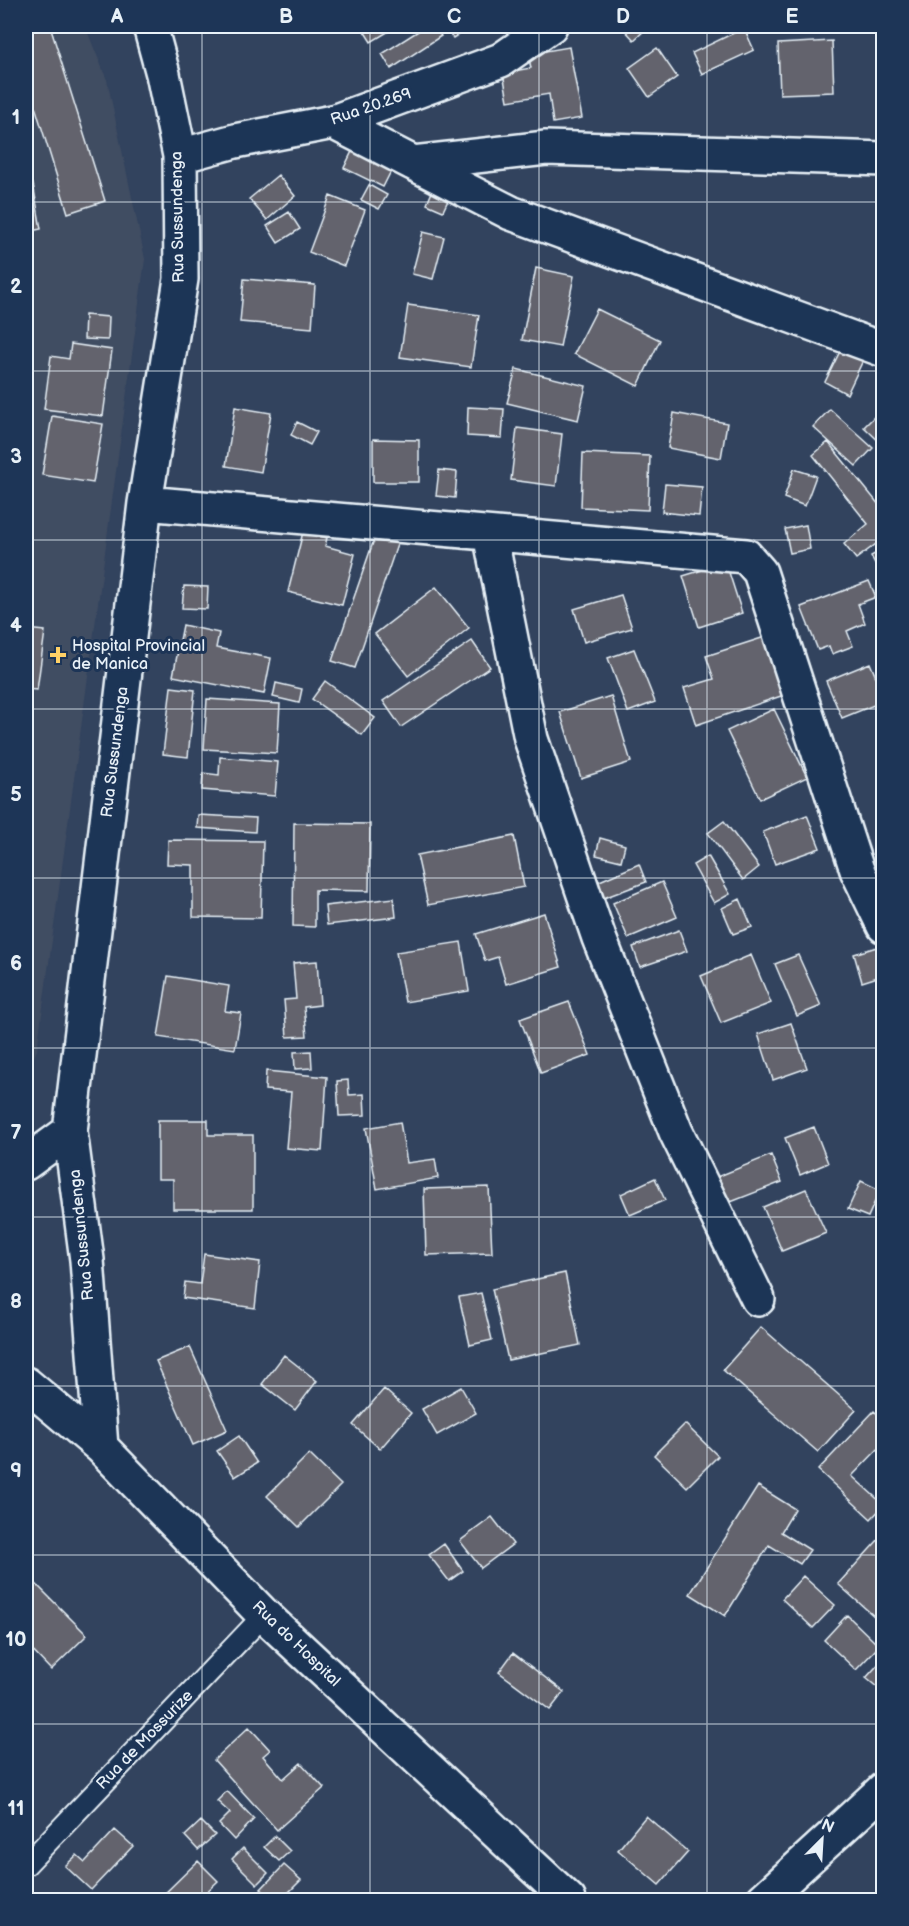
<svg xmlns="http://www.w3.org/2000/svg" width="909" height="1926" viewBox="0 0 909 1926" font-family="'Balsamiq Sans',sans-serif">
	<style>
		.built { fill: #414d62 }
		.building { fill: #63646d; stroke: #e8f1f8; stroke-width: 1.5 }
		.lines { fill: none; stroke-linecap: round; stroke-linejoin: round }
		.service-casing { stroke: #e8f1f8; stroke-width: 24 }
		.minor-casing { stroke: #e8f1f8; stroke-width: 38 }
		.service { stroke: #1d3557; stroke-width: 20 }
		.minor { stroke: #1d3557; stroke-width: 33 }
		.grid { fill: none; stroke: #e8f1f8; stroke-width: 1.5; stroke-opacity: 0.55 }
		.poi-dot { fill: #ffd166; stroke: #1d3557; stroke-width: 2 }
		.labels { text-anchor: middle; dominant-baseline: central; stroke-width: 6; stroke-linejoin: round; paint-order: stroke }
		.street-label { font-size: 16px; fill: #e8f1f8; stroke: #1d3557 }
		.poi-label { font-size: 16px; fill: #e8f1f8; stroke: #1d3557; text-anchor: start }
		.neatline { fill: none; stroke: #e8f1f8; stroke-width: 2 }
		.grid-label { font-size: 20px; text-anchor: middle; font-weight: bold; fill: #e8f1f8 }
	</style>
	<rect width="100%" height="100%" fill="#32435e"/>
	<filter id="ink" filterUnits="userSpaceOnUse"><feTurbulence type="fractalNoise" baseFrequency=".0167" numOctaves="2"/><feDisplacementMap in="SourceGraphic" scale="12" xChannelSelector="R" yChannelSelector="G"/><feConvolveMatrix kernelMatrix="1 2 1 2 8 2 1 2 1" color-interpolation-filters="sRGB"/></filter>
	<g filter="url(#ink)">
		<!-- built -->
		<path class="built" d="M26 26H85L107 80 145 259 37 1050 26 1077Z"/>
		<!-- building -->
		<path class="building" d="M26 26H50L105 201 68 213 26 77Z
			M361 26H389L391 30 371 42Z
			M426 26H434L441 36 391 69 382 54Z
			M444 26H472L453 38Z
			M621 26H644L647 28 634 40Z
			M866 26H884V30L867 31Z
			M744 28 754 50 702 74 692 53Z
			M832 41 834 92 780 94 778 44Z
			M569 47 582 118 553 123 549 94 508 101 503 73 531 68 528 54Z
			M657 48 677 77 649 97 629 68Z
			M358 139 397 159 383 187 344 168Z
			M278 175 295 196 267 220 249 199Z
			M33 184 41 229 26 232V186Z
			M369 185 387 195 379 209 361 200Z
			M434 187 451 194 443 211 427 204Z
			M330 196 365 210 344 266 309 252Z
			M289 212 300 229 278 243 267 226Z
			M423 232 444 237 433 279 412 274Z
			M536 268 574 276 560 347 522 340Z
			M244 279 315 285 312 328 240 322Z
			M408 305 479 315 471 367 400 357Z
			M597 309 660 340 638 386 574 354Z
			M85 315 109 317 108 340 84 339Z
			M844 343 866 354 847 394 825 382Z
			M71 344 112 350 103 416 44 409 51 356 69 359Z
			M516 369 586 386 578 420 507 403Z
			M235 407 271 413 261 472 226 466Z
			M468 407 504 409 502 438 467 436Z
			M884 407V446L864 427Z
			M830 409 873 448 856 466 813 427Z
			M674 413 727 423 721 458 668 448Z
			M52 416 103 424 93 483 42 475Z
			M297 422 317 432 310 445 291 435Z
			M517 428 562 434 556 486 511 480Z
			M373 439 419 440V482H373Z
			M828 442 884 511V538L856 559 844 544 868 524 813 455Z
			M583 453 650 456 648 510 581 507Z
			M794 469 816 476 805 506 784 498Z
			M439 470 457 472 455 498 436 496Z
			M665 484 702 487 699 516 662 512Z
			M806 525 810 549 790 553 785 529Z
			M378 528 400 536 355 668 332 661Z
			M303 532 327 538 325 546 355 554 342 605 288 592Z
			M884 549V580L871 556Z
			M726 563 742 613 699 627 683 576Z
			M869 581 876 597 858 604 865 623 847 631 853 646 832 654 829 646 818 650 801 607Z
			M184 586 208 587 207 609 182 608Z
			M436 587 469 628 408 676 375 634Z
			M621 595 632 628 584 642 574 609Z
			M183 625 219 633 216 648 271 658 264 694 173 676Z
			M26 629 45 631 37 690 26 689Z
			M768 636 787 694 696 725 684 688 714 679 706 656Z
			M472 641 490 667 401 727 383 701Z
			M634 649 655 702 628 712 608 658Z
			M870 663 884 696V701L842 718 826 681Z
			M325 681 375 718 362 735 312 699Z
			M276 683 302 689 299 703 273 697Z
			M171 687 195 690 188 757 163 754Z
			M611 696 631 762 581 778 560 712Z
			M207 699 280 704 277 753 204 749Z
			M774 709 807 777 760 799 727 731Z
			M220 757 278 762 275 796 202 790 203 773 219 775Z
			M198 815 256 818 255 832 197 828Z
			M807 815 820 848 775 864 763 832Z
			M724 821 759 867 743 880 708 833Z
			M294 823 370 824 369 891 315 890V927L293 926Z
			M514 836 524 887 428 905 417 855Z
			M600 838 625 845 621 861 596 855Z
			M168 840 263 841 261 918 193 917V865L167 864Z
			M708 856 730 894 714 903 693 865Z
			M639 864 646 882 601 899 595 883Z
			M662 882 677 917 628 938 613 903Z
			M394 898 396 917 327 925 325 906Z
			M740 899 752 927 733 934 722 908Z
			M544 913 561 967 506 984 498 957 485 961 476 934Z
			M679 930 687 951 640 967 633 947Z
			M461 942 469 991 405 1002 396 952Z
			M880 946 884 958V975L862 982 854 954Z
			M751 955 771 1003 721 1023 701 976Z
			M798 955 821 1006 797 1016 775 964Z
			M317 961 320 1005 304 1007 307 1036 287 1037 284 1000 296 999 293 963Z
			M168 976 229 986 225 1011 241 1013 235 1049 158 1037Z
			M569 1002 590 1055 541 1073 520 1019Z
			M791 1023 807 1068 773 1080 758 1034Z
			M311 1051 312 1068 295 1069 294 1052Z
			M266 1071 327 1077 322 1151 286 1148 291 1092 265 1090Z
			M348 1080 349 1095 364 1094 365 1115 339 1116 337 1081Z
			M158 1120H208V1135H253V1209H173V1179H158Z
			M400 1122 407 1163 435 1159 438 1178 377 1189 366 1128Z
			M814 1127 828 1163 800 1175 785 1138Z
			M771 1155 782 1182 723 1205 712 1179Z
			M655 1178 665 1200 630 1215 621 1194Z
			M861 1181 880 1190 868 1217 848 1209Z
			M489 1187 492 1253 426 1255 424 1189Z
			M806 1189 826 1233 782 1251 763 1207Z
			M204 1254 260 1262 255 1308 183 1298 185 1282 200 1284Z
			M565 1273 580 1345 508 1360 492 1289Z
			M481 1293 492 1340 470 1345 459 1297Z
			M761 1327 856 1410 818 1452 723 1370Z
			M190 1347 227 1430 193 1445 156 1361Z
			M284 1355 317 1381 295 1410 262 1384Z
			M461 1387 476 1413 437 1435 422 1409Z
			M384 1389 411 1413 380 1449 353 1425Z
			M874 1411 884 1420V1443L852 1476 884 1505 871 1519 818 1470Z
			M685 1424 718 1456 687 1487 654 1455Z
			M239 1436 257 1463 235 1477 217 1451Z
			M309 1454 341 1485 299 1527 267 1496Z
			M758 1486 795 1509 781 1532 810 1550 800 1564 769 1545 725 1616 690 1594Z
			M492 1517 513 1544 481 1568 460 1541Z
			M879 1539 884 1543V1625L838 1584Z
			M444 1544 463 1571 449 1581 429 1555Z
			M26 1574 87 1635 51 1670 26 1644Z
			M803 1576 835 1605 813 1628 782 1599Z
			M847 1615 879 1646 856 1670 824 1640Z
			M513 1653 564 1692 550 1710 499 1672Z
			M884 1658V1692H883L866 1678Z
			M249 1727 270 1750 263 1756 283 1779 301 1763 324 1788 277 1830 214 1760Z
			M227 1791 254 1819 234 1840 219 1824 230 1813 217 1801Z
			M646 1816 688 1852 659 1885 618 1850Z
			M201 1821 215 1835 198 1850 185 1836Z
			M115 1830 133 1846 91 1890 65 1866 77 1855 85 1862Z
			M275 1836 290 1851 279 1861 264 1847Z
			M243 1848 268 1873 257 1884 232 1859Z
			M198 1861 218 1881 198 1900H158Z
			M284 1865 301 1880 281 1900H274L261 1889Z"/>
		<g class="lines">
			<defs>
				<path id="service" d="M26 1865 264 1615"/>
				<path id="minor" d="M333 122 511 213 884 350
					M180 156 235 141 333 122 501 60 550 26
					M413 163 546 148 884 159
					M145 503 746 556 760 572 857 870 884 926
					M490 534 531 739 599 938 676 1132 758 1299
					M26 1163 70 1131
					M26 1384 101 1447 264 1615 569 1900
					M101 1447 87 1260 70 1131 145 503 181 279 180 156 163 74 150 26
					M763 1900 884 1789"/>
			</defs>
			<!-- service casing -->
			<use href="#service" class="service-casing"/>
			<!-- minor casing -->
			<use href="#minor" class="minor-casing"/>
			<!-- service -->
			<use href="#service" class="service"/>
			<!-- minor -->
			<use href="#minor" class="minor"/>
		</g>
	</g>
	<!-- grid -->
	<path class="grid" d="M202 26V1900M370 26V1900M539 26V1900M707 26V1900M26 202H884M26 371H884M26 540H884M26 709H884M26 878H884M26 1048H884M26 1217H884M26 1386H884M26 1555H884M26 1724H884"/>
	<!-- markers -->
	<path class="poi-dot" d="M55 646h6v6h6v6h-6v6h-6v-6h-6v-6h6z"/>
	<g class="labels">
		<!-- street labels -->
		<g class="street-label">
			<text transform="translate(371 107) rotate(-19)">Rua 20.269</text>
			<text transform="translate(178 217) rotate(-91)">Rua Sussundenga</text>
			<text transform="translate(115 752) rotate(-83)">Rua Sussundenga</text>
			<text transform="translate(82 1235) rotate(-96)">Rua Sussundenga</text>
			<text transform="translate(296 1644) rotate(44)">Rua do Hospital</text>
			<text transform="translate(145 1740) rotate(-46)">Rua de Mossurize</text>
		</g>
		<!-- poi labels -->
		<g class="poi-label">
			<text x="72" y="646">Hospital Provincial<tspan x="72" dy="18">de Manica</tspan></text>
		</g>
	</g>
	<!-- margin -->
	<rect width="909" height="1926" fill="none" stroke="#1d3557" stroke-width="66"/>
	<!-- north arrow -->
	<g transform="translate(822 1839) rotate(24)" stroke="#1d3557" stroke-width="4.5" paint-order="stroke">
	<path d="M0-4.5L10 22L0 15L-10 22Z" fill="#e8f1f8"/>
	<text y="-9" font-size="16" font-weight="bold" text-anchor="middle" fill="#e8f1f8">N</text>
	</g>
	<rect x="33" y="33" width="843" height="1860" class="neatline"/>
	<g class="grid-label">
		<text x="117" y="23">A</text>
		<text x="286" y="23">B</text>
		<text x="454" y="23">C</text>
		<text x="623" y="23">D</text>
		<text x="792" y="23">E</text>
		<text x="16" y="124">1</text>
		<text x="16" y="293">2</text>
		<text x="16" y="463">3</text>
		<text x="16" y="632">4</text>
		<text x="16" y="801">5</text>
		<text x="16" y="970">6</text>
		<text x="16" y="1139">7</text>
		<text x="16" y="1308">8</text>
		<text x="16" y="1477">9</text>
		<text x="16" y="1646">10</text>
		<text x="16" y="1815">11</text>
	</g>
</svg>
